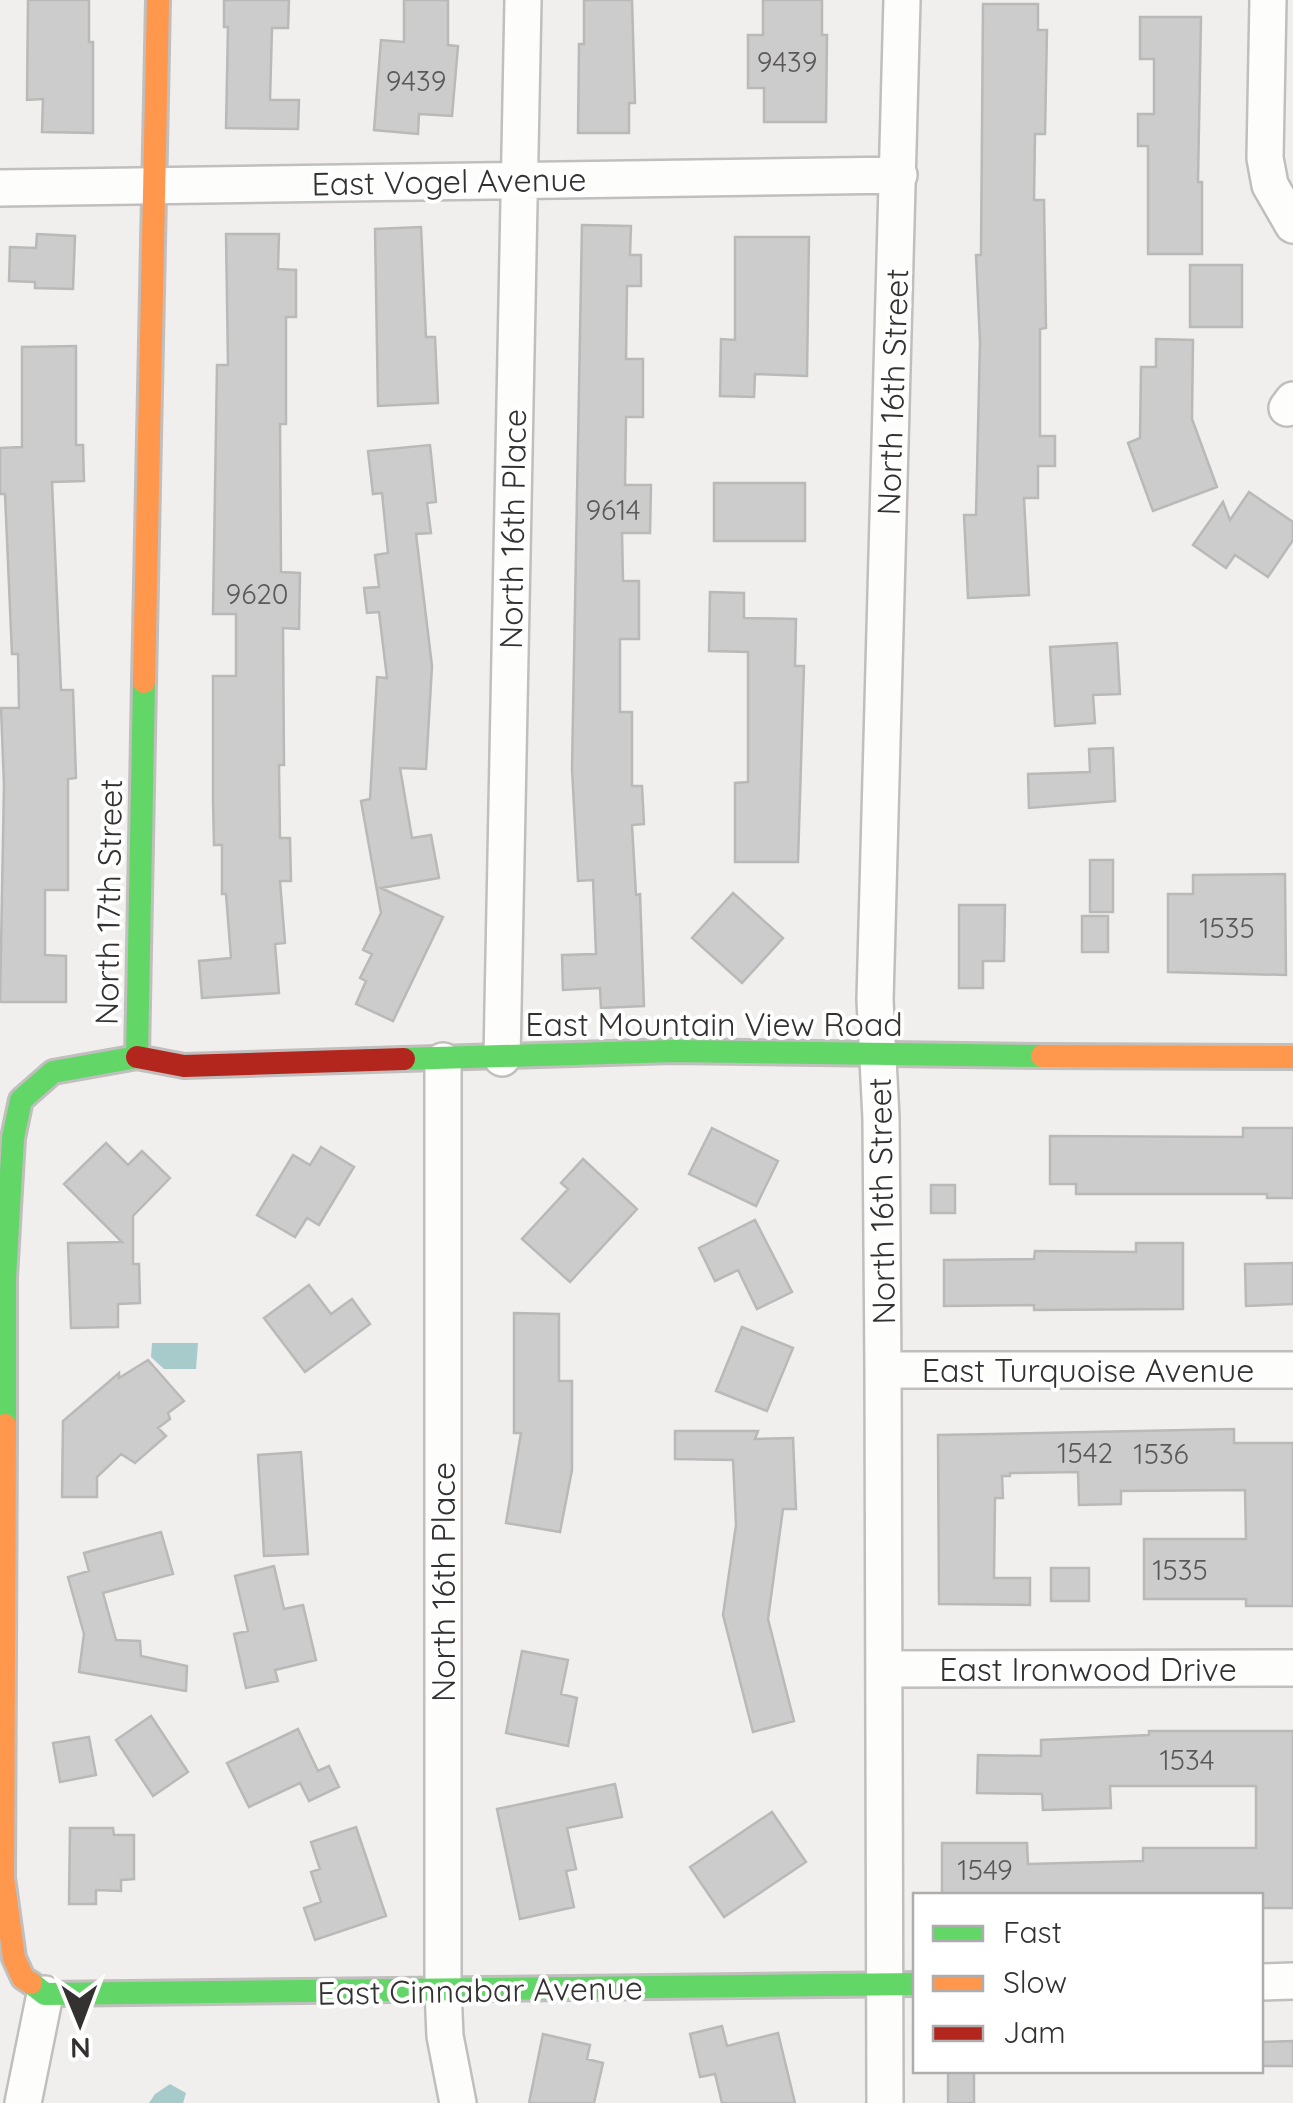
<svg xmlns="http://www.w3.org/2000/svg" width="1293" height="2103" viewBox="0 0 1293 2103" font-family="Quicksand,sans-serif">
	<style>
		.water { fill: #a7cbca }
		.building { fill: #cdcccc; stroke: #b9b9b8; stroke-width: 2.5 }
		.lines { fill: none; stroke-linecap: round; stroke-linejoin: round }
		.street-casing { stroke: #c0bfbe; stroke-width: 40 }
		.fast-casing { stroke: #c0bfbe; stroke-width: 28 }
		.slow-casing { stroke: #c0bfbe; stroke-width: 28 }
		.jam-casing { stroke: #c0bfbe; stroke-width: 28 }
		.street { stroke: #fdfdfc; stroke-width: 35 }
		.fast { stroke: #63d668; stroke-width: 22 }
		.slow { stroke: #ff974d; stroke-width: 22 }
		.jam { stroke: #b3261e; stroke-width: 22 }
		.labels { text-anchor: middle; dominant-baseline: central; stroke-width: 8; stroke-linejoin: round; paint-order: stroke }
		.number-label { font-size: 28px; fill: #5a5858 }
		.street-label { font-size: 32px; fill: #333231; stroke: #fff }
	</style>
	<rect width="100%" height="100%" fill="#f0efed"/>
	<!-- water -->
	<path class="water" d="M152 1343H198L196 1369H164L151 1357Z
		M170 2084 186 2093 183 2103H149L155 2094Z"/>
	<!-- building -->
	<path class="building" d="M28 0H89V42H93V133L42 132 43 99 27 100Z
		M224 0H289L288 28H272L270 100H299L298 129 226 128 228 27H224Z
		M404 0H448V45L458 46 452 116 419 114 418 134 374 130 381 40 404 42Z
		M584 0H632L635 103H629V133H578L579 44H584Z
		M763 0H822V35H827L826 122H764V88H748V35H763Z
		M983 4H1038V30H1047L1045 134H1035L1034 200H1044L1046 328 1040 329V436H1055V466H1038V498H1024L1029 595 968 598 964 515H976L980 342 976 255H981Z
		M1140 17H1201L1198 182H1202V254H1148V146H1138V114H1154V59H1140Z
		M582 225 631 226 630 255H641V286H627L626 359H643V417H626L625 485H651L650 533H622L623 581H639V639H620V712H632V786H642L644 824 632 825 636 895 640 894 644 1006 601 1008 600 988 563 990 562 955 596 954 593 880 578 881 572 769Z
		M421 227 426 337H435L438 403 378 406 375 229Z
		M37 234 75 236 73 289 35 288V282L9 281 10 247 36 248Z
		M226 234H279L278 269 296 270V317H286V424H280L281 572 300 573 299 629 283 628 284 765H279L280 838H290L291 881H280L285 943 275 944 279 993 202 998 199 961 231 958 226 894H222V845H214L213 801V676H236V614H213L217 365H228Z
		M735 237H809L807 376 755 374 754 397 720 396 721 339 735 340Z
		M1190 265H1242V327H1190Z
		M1156 339 1193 340 1192 419 1217 487 1153 511 1128 443 1140 438 1141 367H1156Z
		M76 346V445H83L84 481 52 482 61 690H73L76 778 68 779V890H45V955L66 956V1002H0L4 785 1 708H19L18 654H12L5 494H0V448L22 447V347Z
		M430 445 436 502 427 503 431 533 416 534 432 666 426 769 400 768 412 838 431 835 439 878 381 888 443 917 393 1021 356 1004 366 981 360 978 372 954 363 950 381 913 361 801 370 799 377 677 387 678 379 612 367 613 364 588 379 587 375 555 388 553 382 493 373 494 368 451Z
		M714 483H805V541H714Z
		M1249 492 1293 522V540L1268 577 1235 555 1226 568 1193 545 1223 502 1230 520Z
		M710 592 744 593V618L796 619 795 666H804L798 862H735V783L748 782V652L709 651Z
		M1117 643 1120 694 1093 695 1095 723 1055 726 1050 647Z
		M1113 748 1115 801 1029 808 1028 774 1090 772 1089 749Z
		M1090 860H1113V912H1090Z
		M1285 874 1286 975 1168 972V894H1193V875Z
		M733 893 783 938 742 983 692 938Z
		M959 905H1005L1004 961H983V988H959Z
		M1082 916H1108V952H1082Z
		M712 1128 778 1161 756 1206 689 1174Z
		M1243 1128H1293V1198H1267V1194H1076V1184H1050V1136L1243 1137Z
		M106 1143 128 1165 142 1151 170 1178 133 1216V1264H139L140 1303 118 1304V1327L71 1328 68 1243 122 1242 64 1184Z
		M321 1147 354 1167 319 1225 307 1218 295 1237 257 1215 293 1155 310 1165Z
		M583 1159 637 1209 570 1282 522 1239 568 1189 561 1183Z
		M931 1185H955V1213H931Z
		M755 1220 792 1292 757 1309 738 1270 715 1281 699 1248Z
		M1136 1243H1183V1309L1034 1310V1305L944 1306V1260L1034 1259 1035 1251 1136 1252Z
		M1293 1263V1304L1246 1306 1245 1264Z
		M309 1285 331 1314 352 1299 370 1324 305 1372 264 1318Z
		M514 1313 559 1314V1381H572V1470L560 1532 506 1523 521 1433H514Z
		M742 1327 793 1348 767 1411 716 1391Z
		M148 1360 184 1401 168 1413 170 1419 158 1428 166 1436 135 1463 121 1454 97 1477V1497H62L63 1421 119 1373V1378Z
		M1234 1429V1443H1293V1606H1246V1599H1144V1539H1246L1245 1490 1121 1491V1504L1079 1505 1078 1472 1010 1473V1476H1002L1003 1498H995L994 1578H1030V1605L939 1604 938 1435Z
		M675 1431H758L755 1439 793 1438 796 1509H783L768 1619 794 1721 753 1732 723 1615 736 1525 733 1460 675 1459Z
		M301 1452 308 1554 264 1556 258 1455Z
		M161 1532 173 1574 103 1593 116 1640 140 1641 141 1656 187 1666 186 1691 79 1672 84 1634 68 1577 89 1571 84 1553Z
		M274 1566 284 1609 303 1605 316 1660 275 1670 278 1681 246 1688 234 1634 248 1631 235 1576Z
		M1051 1568H1089V1601H1051Z
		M522 1651 568 1660 561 1694 577 1698 568 1746 506 1733Z
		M151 1716 188 1772 153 1796 116 1740Z
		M298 1729 318 1771 329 1766 339 1787 309 1801 300 1783 249 1807 227 1763Z
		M1149 1731H1293V1908H1260V1896H942V1843H1027L1028 1864 1143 1861V1848H1256V1786H1110L1111 1808 1043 1810 1042 1794 977 1793 978 1755 1041 1756V1740L1149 1735Z
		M89 1737 96 1775 60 1782 53 1743Z
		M615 1784 622 1817 567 1828 576 1869 566 1871 574 1907 520 1919 497 1809Z
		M772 1812 806 1862 724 1917 690 1867Z
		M356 1827 386 1916 315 1940 304 1908 321 1902 311 1872 320 1869 311 1842Z
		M70 1828H113L114 1835H134V1879L121 1880V1891L96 1890V1904H69Z
		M722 2026 727 2046 778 2033 795 2103H722L715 2074 700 2077 690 2034Z
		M543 2034 590 2045 587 2059 603 2063 594 2103H529Z
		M1293 2041V2066H1260V2042Z
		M948 2070H974V2103H948Z"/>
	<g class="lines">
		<defs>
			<path id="street" d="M1268 0 1265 158 1270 185 1293 225
				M0 188 899 175
				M1287 408 1293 400
				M502 1058 523 0
				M443 1061V1989L445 2036 458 2103
				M883 1370H1293
				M884 1669 1293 1668
				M1260 1982 1293 1981
				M23 2103 45 1994
				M885 2103 883 1370 881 1118 875 1000 902 0"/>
			<path id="fast" d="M404 1059 674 1051 1042 1056
				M5 1425V1278L13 1138 21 1100 53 1072 137 1057 144 682
				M31 1983 45 1994 916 1984"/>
			<path id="slow" d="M144 682 158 0
				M1042 1056 1293 1057
				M5 1425 3 1878 14 1958 23 1978 31 1983"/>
			<path id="jam" d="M137 1057 184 1066 404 1059"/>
		</defs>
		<!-- street casing -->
		<use href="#street" class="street-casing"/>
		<!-- fast casing -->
		<use href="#fast" class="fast-casing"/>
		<!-- slow casing -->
		<use href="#slow" class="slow-casing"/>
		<!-- jam casing -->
		<use href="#jam" class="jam-casing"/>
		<!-- street -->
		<use href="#street" class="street"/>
		<!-- fast -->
		<use href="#fast" class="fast"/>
		<!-- slow -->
		<use href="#slow" class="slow"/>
		<!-- jam -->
		<use href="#jam" class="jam"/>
	</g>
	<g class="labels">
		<!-- number labels -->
		<g class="number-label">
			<text x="787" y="61">9439</text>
			<text x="416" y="80">9439</text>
			<text x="613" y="509">9614</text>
			<text x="257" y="593">9620</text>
			<text x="1227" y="927">1535</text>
			<text x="1085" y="1452">1542</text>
			<text x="1161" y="1453">1536</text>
			<text x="1180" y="1569">1535</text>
			<text x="1187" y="1759">1534</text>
			<text x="985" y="1869">1549</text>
		</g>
		<!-- street labels -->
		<g class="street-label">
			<text transform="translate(449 181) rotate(-1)">East Vogel Avenue</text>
			<text transform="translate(892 392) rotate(-88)">North 16th Street</text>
			<text transform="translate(512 529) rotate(-89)">North 16th Place</text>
			<text transform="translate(108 902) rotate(-89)">North 17th Street</text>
			<text x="714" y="1024">East Mountain View Road</text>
			<text transform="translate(881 1201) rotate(-91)">North 16th Street</text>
			<text x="1088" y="1370">East Turquoise Avenue</text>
			<text transform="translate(443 1582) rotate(-90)">North 16th Place</text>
			<text x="1088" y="1669">East Ironwood Drive</text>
			<text transform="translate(480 1990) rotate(-1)">East Cinnabar Avenue</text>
		</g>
	</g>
	<!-- legend -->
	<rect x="913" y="1893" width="350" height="180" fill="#ffffff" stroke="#adadad" stroke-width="2.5"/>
	<rect x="933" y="1926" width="50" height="15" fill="#63d668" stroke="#adadad" stroke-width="2.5"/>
	<text x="1003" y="1943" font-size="30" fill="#333231">Fast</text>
	<rect x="933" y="1976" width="50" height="15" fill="#ff974d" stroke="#adadad" stroke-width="2.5"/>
	<text x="1003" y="1993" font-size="30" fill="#333231">Slow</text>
	<rect x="933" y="2026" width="50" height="15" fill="#b3261e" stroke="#adadad" stroke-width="2.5"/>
	<text x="1003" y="2043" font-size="30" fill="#333231">Jam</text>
	<!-- north arrow -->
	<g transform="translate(80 2023) rotate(179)" stroke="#ffffff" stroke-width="8" paint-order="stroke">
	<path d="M0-8L18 38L0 25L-18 38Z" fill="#333231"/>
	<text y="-15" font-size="28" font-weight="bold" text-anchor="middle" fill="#333231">N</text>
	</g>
</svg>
